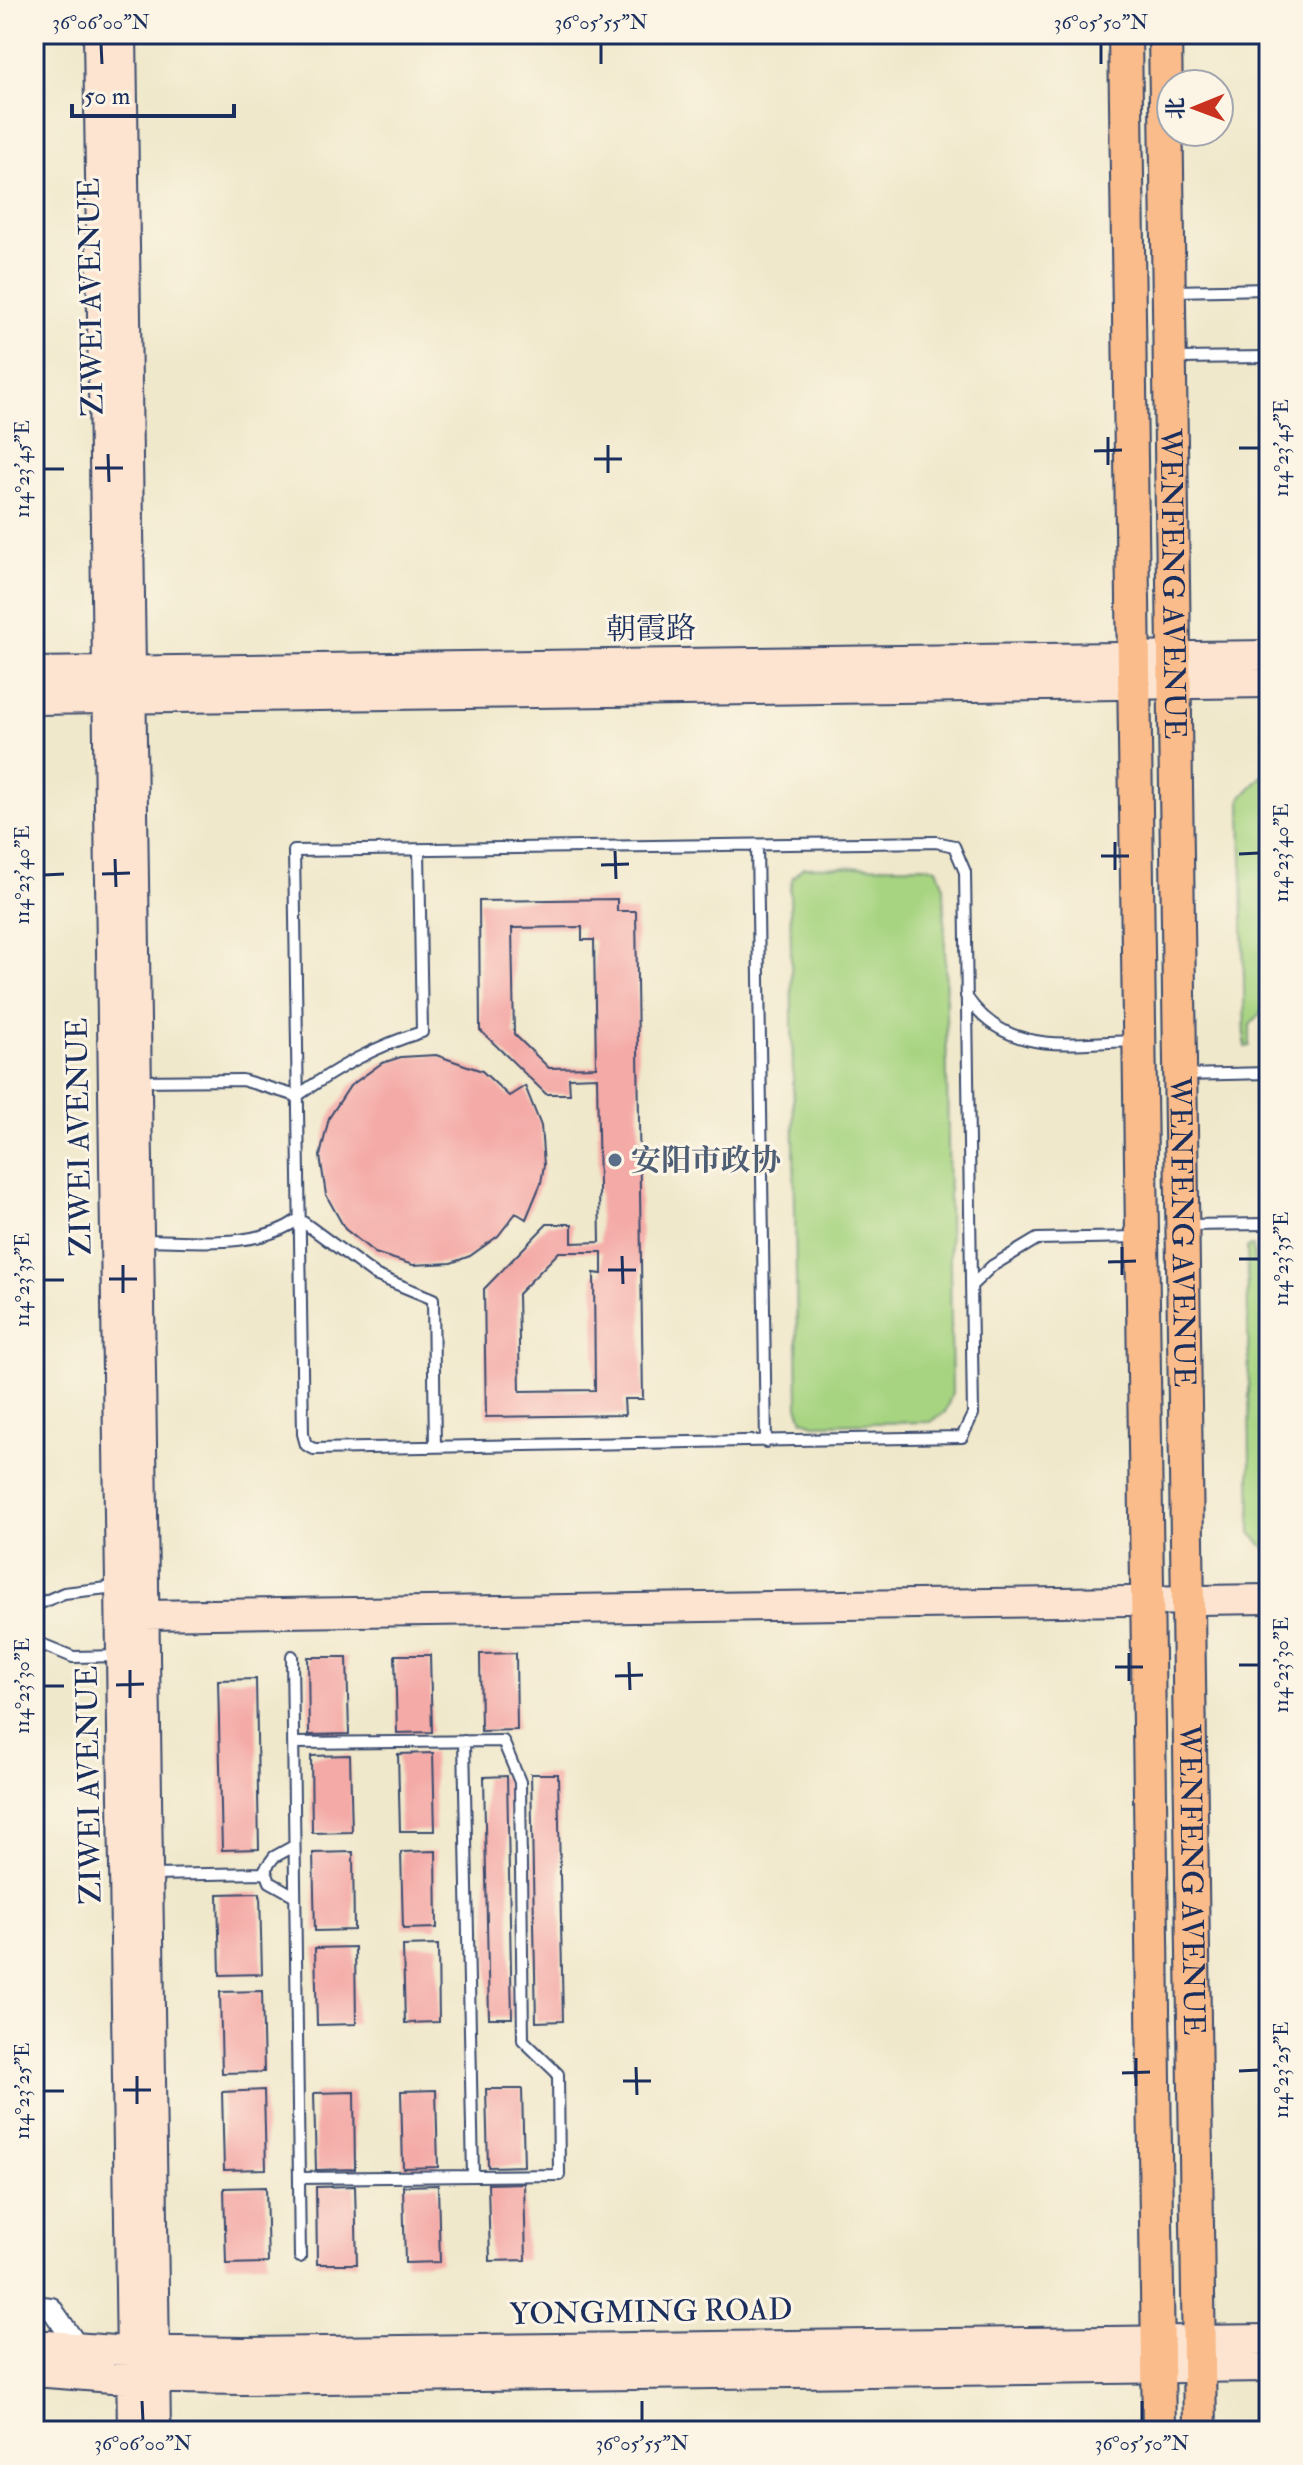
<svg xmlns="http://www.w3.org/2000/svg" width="1303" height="2465" viewBox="0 0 1303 2465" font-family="'IM FELL Double Pica','Noto Serif SC',serif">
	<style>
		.green { fill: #a7d481; stroke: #618270; stroke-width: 2 }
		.building { fill: #f4aaa7; fill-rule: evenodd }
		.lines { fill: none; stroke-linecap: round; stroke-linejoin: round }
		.lane-casing { stroke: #3b4b6e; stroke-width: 14 }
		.street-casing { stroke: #3b4b6e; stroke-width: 24 }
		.secondary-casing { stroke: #3b4b6e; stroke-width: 32 }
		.primary-casing { stroke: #3b4b6e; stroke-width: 36 }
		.lane { stroke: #fff; stroke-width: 10 }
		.street { stroke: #fff; stroke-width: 20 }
		.secondary { stroke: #fde4d0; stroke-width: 28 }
		.primary { stroke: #f9bc8a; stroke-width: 32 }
		.ticks { fill: none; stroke: #1b2f5e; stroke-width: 3 }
		.service-dot { fill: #5c6f8a; stroke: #fcf5e5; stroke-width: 3 }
		.labels { text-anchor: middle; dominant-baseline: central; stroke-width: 6; stroke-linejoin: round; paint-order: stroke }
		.street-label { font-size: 30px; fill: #1b2f5e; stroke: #fcf5e5 }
		.service-label { font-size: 30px; font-weight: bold; fill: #4e5e75; stroke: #fcf5e5; text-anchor: start }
		.neatline { fill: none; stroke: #1b2f5e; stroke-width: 3 }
		.ticks-label { font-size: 20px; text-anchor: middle; fill: #1b2f5e }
	</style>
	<rect width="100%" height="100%" fill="#fcf5e5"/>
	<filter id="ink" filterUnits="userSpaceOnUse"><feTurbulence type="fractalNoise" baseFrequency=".0125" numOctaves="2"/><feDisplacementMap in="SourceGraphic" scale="16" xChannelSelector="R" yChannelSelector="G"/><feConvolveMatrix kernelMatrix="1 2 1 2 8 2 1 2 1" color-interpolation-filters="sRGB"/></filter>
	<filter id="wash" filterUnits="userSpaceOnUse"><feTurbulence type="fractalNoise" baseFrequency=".006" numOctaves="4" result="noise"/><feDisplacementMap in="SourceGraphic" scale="32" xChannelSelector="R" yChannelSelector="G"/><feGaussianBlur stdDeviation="1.8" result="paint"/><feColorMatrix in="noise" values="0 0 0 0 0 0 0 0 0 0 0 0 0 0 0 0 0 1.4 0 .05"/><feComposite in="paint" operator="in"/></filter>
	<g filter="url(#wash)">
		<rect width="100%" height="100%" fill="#f0e8cb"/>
		<!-- green -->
		<path class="green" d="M1269 769V1003L1250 1025V1046L1245 1047 1241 798Z
			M924 866 937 868 944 887 952 1393 945 1412 930 1422 814 1424 803 1420 798 1406 790 888 793 877 803 867Z
			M1253 1246 1254 1264H1269V1552L1251 1533 1247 1247Z"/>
		<g id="blocks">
			<!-- building -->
			<path class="building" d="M617 899V911H636L643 1399H624L625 1415 486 1417 484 1289 547 1224H572V1243L600 1242 597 1077 569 1078 570 1094H546L480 1030 479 901ZM582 927V940H594L596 1067 549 1068 514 1034 512 928ZM559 1252H602V1274L594 1273 595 1390 520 1391 518 1294Z
				M436 1055 482 1071 509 1096 525 1086 541 1126 544 1165 541 1183 526 1219 516 1213 498 1236 470 1256 451 1263 413 1265 375 1253 345 1229 326 1195 320 1156 329 1118 350 1086 382 1063 401 1057Z
				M516 1653 517 1730 481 1731 480 1654Z
				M395 1655H430L432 1732 397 1733Z
				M308 1657H347L349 1734 309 1735Z
				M256 1679 259 1849 222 1850 218 1680Z
				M433 1753 435 1831H400L398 1754Z
				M350 1755 352 1832 312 1833 311 1756Z
				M531 1774H558L563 2021 536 2022Z
				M507 1776 512 2018H489L484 1777Z
				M436 1851 437 1928 403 1929 401 1852Z
				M353 1852 354 1930 315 1931 313 1853Z
				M260 1893 262 1974 220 1975 218 1894Z
				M438 1945 439 2022 405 2023 403 1946Z
				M355 1947 356 2024 317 2025 315 1948Z
				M262 1991 264 2072 222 2073 220 1992Z
				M486 2089H522L524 2166 488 2167Z
				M264 2090 266 2169 224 2170 222 2092Z
				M436 2090 438 2167 403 2168 401 2091Z
				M354 2092 355 2169 316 2170 314 2093Z
				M524 2183 526 2260 490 2261 488 2184Z
				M438 2185 440 2262 405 2263 403 2186Z
				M355 2186 357 2264H317L316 2187Z
				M266 2187 268 2263 226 2264 224 2188Z"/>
		</g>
	</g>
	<g filter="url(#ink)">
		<use href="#blocks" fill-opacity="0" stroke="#3b4b6e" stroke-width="2"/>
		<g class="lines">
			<defs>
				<path id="lane" d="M1174 291 1269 289
					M1175 358 1269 357
					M936 842 954 846 965 872 973 1414 962 1437 314 1449 306 1445 303 1434 294 851Z
					M757 845 766 1442
					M966 996C1007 1058 1072 1042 1136 1041
					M1183 1075 1269 1073
					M137 1081 242 1080 297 1096C337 1068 375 1046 422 1032L419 850
					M1187 1225 1269 1224
					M142 1240C193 1240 256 1250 299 1219L375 1275 433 1299 435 1447
					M971 1286 992 1266 1037 1239 1137 1237
					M34 1606 64 1593 116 1587
					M34 1641 73 1657 121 1656
					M292 1656 300 2257
					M464 1741 473 2176
					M293 1743 503 1741 520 1782 523 2040 558 2074 559 2175 299 2178
					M294 1846 274 1857 265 1869 270 1882 295 1896
					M150 1875 266 1873"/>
				<path id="street" d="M34 2306 51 2308 78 2347"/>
				<path id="secondary" d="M98 34 132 2431
					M122 34 156 2431
					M34 672 1269 655
					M34 700 1269 683
					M144 1615 1269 1599
					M34 2344 114 2350 243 2352 1269 2339
					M34 2372 112 2378 243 2380 1269 2367"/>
				<g id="primary">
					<path d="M1125 34 1159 2431"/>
					<path id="s1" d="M1165 34 1200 2431"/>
				</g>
			</defs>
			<!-- lane casing -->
			<use href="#lane" class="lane-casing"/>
			<!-- street casing -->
			<use href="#street" class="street-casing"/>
			<!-- secondary casing -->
			<use href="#secondary" class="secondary-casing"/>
			<!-- primary casing -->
			<use href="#primary" class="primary-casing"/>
			<!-- lane -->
			<use href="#lane" class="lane"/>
			<!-- street -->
			<use href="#street" class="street"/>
			<!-- secondary -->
			<use href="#secondary" class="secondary"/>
			<!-- primary -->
			<use href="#primary" class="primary"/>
		</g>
	</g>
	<!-- ticks -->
	<path class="ticks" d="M101 44 102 64M601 44V64M1101 44V64M1108 437V465M608 445V473M1239 448H1259M1094 451 1122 450M108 454 109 482M594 459H622M95 468H123M44 469H64M1115 842V870M615 851 616 879M1239 854 1259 853M1101 856H1129M115 859 116 887M601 865 629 864M102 874 130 873M44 875 64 874M1122 1247V1275M622 1256 623 1284M1239 1259H1259M1108 1262 1136 1261M123 1265V1293M608 1270H636M109 1279H137M44 1280H64M1129 1653V1681M629 1662 630 1690M1239 1665H1259M1115 1667H1143M130 1670V1698M615 1676 643 1675M116 1685 144 1684M44 1686H64M1136 2058V2086M636 2067 637 2095M1239 2071 1259 2070M1122 2073 1150 2072M137 2076V2104M623 2081H651M123 2090H151M44 2091H64M142 2401 143 2421M642 2401V2421M1142 2401V2421"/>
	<!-- markers -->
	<circle class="service-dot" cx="615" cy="1160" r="8"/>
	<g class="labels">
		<!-- street labels -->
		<g class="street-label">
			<text transform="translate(91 297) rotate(-91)">ZIWEI AVENUE</text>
			<text stroke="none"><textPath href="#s1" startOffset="550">WENFENG AVENUE</textPath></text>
			<text transform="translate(651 629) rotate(-1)">朝霞路</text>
			<text transform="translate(79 1137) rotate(-91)">ZIWEI AVENUE</text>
			<text stroke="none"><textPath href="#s1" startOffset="1198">WENFENG AVENUE</textPath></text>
			<text transform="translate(89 1785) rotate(-91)">ZIWEI AVENUE</text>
			<text stroke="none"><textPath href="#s1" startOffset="1846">WENFENG AVENUE</textPath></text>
			<text transform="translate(651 2312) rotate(-1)">YONGMING ROAD</text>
		</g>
		<!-- service labels -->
		<g class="service-label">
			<text x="631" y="1160">安阳市政协</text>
		</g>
	</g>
	<!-- margin -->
	<rect width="1303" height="2465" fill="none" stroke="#fcf5e5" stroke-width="88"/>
	<!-- north arrow -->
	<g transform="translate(1195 108) rotate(269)"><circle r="38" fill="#fcf5e5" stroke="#a2a6af" stroke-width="2"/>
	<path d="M0-6L14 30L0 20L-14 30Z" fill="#c8321e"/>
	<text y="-12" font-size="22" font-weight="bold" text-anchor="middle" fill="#1b2f5e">北</text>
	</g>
	<!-- scale -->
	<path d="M72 104v12h162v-12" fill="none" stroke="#1b2f5e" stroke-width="4"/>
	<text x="84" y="104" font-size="24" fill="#1b2f5e" stroke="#fcf5e5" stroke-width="6" paint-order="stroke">50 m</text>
	<rect x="44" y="44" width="1215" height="2377" class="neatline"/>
	<g class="ticks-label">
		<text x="101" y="29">36°06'00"N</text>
		<text x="601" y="29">36°05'55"N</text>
		<text x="1101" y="29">36°05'50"N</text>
		<text transform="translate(1281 448) rotate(-90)" y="7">114°23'45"E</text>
		<text transform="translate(22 469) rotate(-90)" y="7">114°23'45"E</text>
		<text transform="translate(1281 853) rotate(-90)" y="7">114°23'40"E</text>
		<text transform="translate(22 875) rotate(-90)" y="7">114°23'40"E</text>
		<text transform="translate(1281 1259) rotate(-90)" y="7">114°23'35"E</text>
		<text transform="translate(22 1280) rotate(-90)" y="7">114°23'35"E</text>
		<text transform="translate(1281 1665) rotate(-90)" y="7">114°23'30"E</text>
		<text transform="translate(22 1686) rotate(-90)" y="7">114°23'30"E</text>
		<text transform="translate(1281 2070) rotate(-90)" y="7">114°23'25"E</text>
		<text transform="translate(22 2091) rotate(-90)" y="7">114°23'25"E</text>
		<text x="143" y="2450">36°06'00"N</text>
		<text x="642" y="2450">36°05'55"N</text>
		<text x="1142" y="2450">36°05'50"N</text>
	</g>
</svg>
